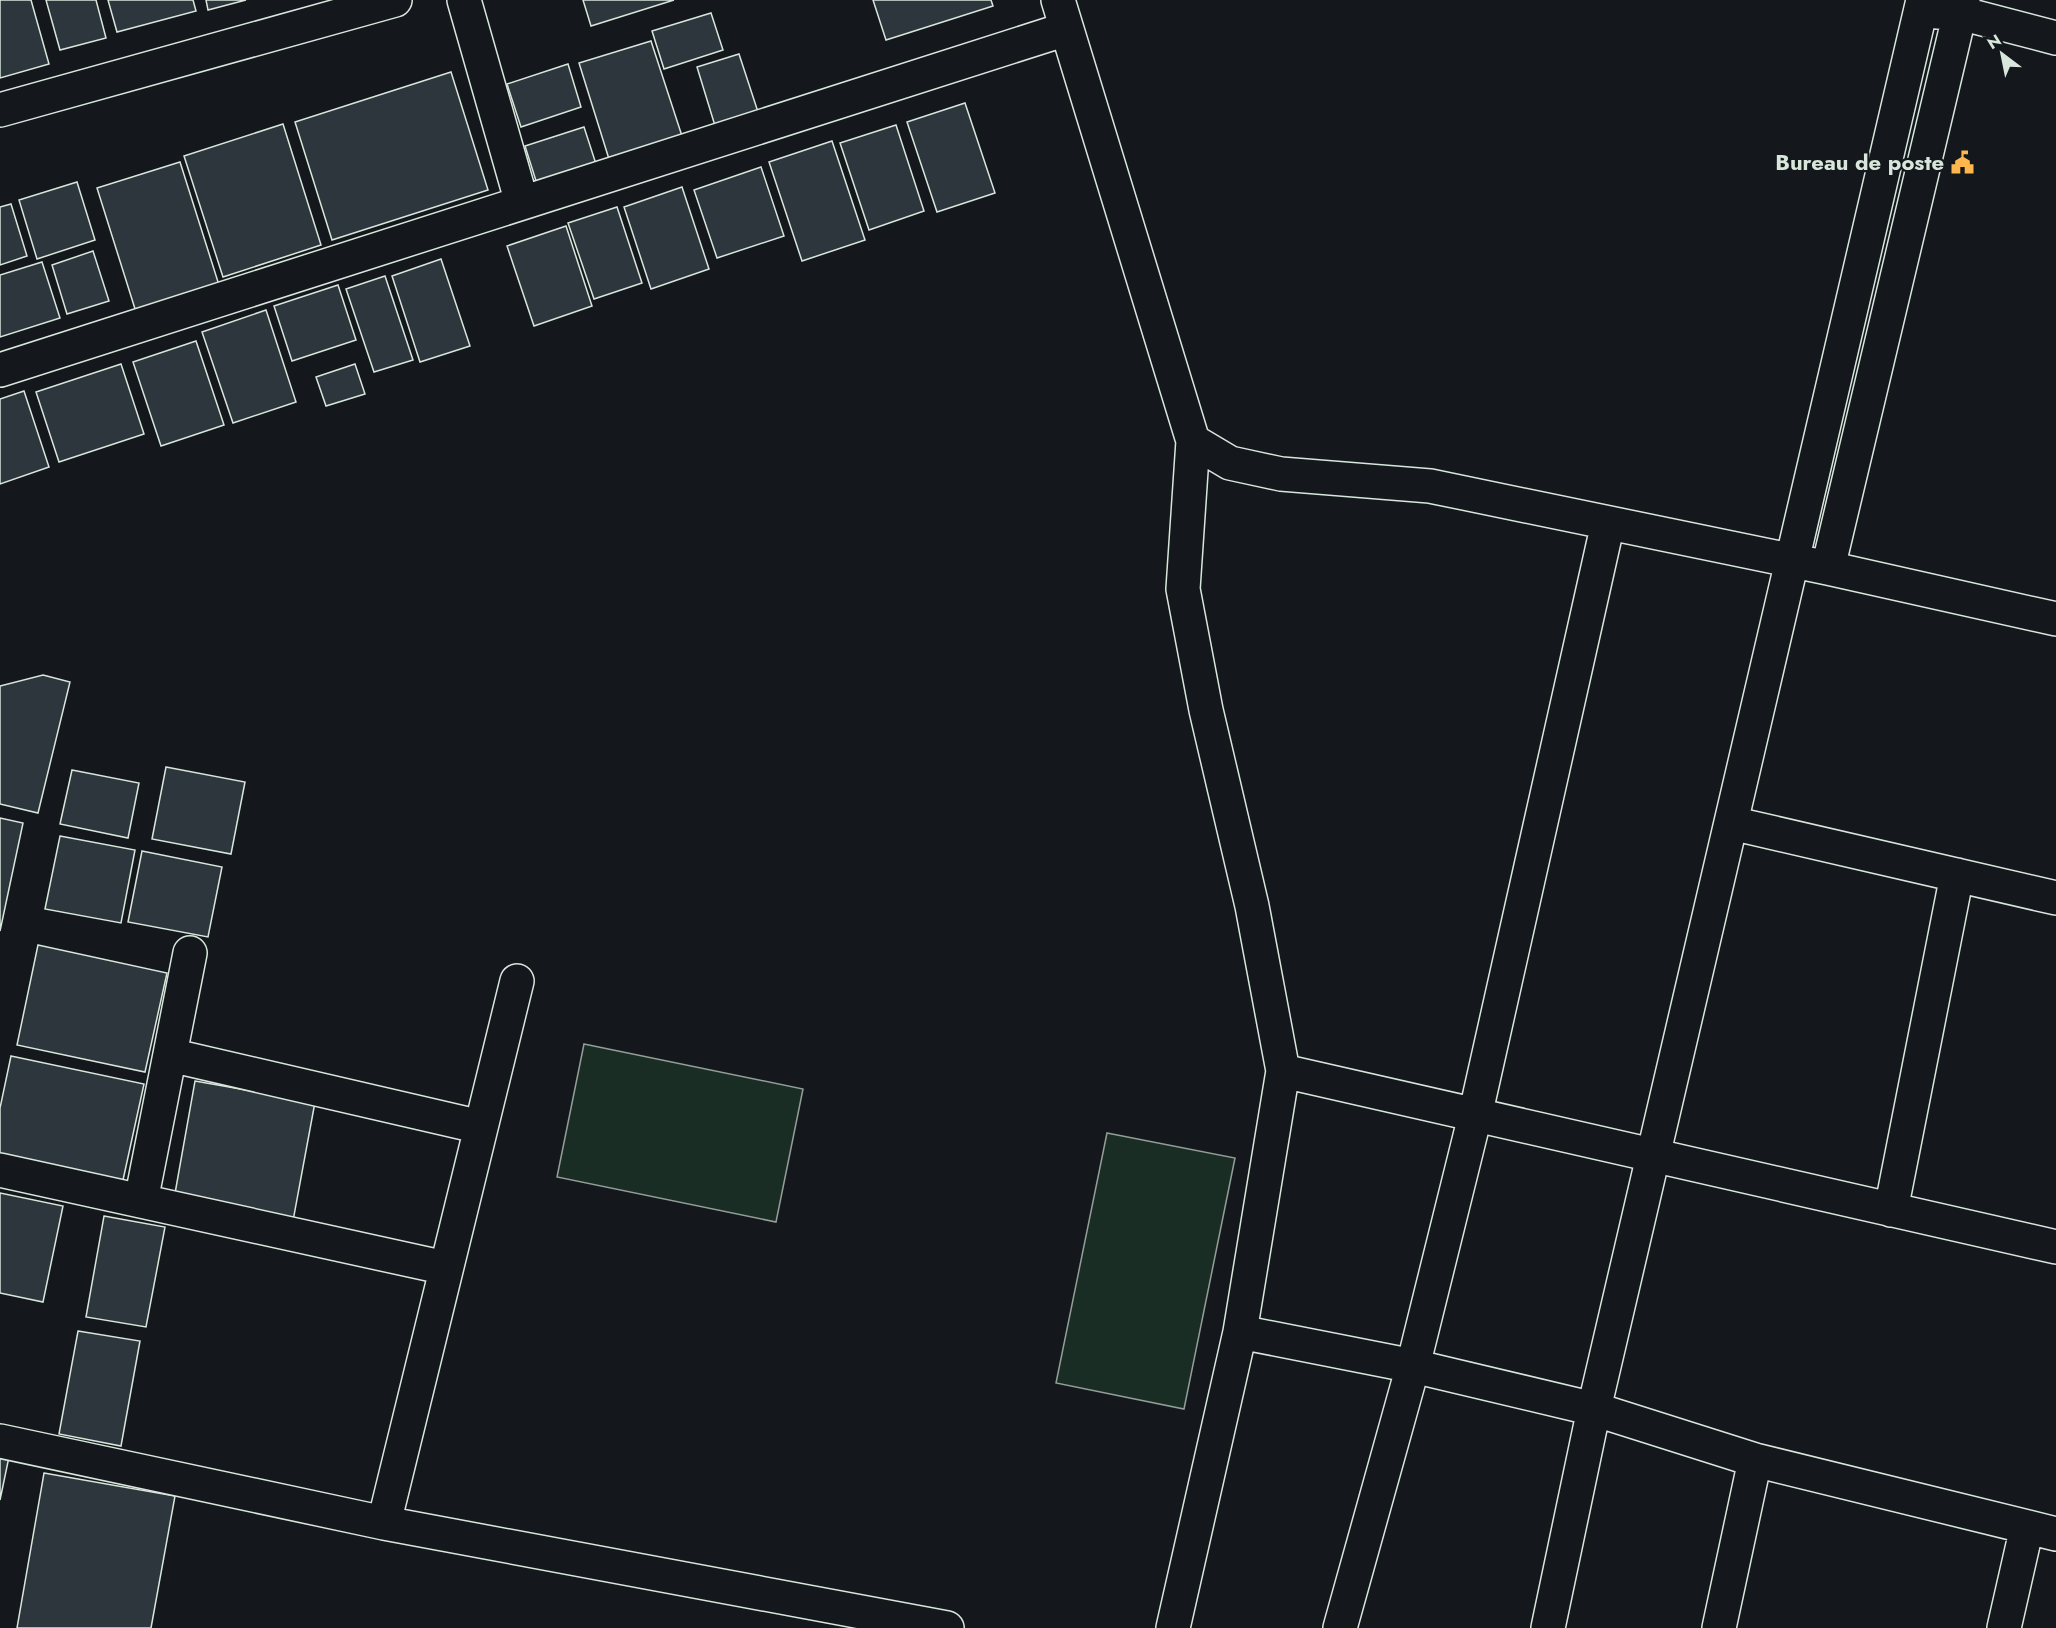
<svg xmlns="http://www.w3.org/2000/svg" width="2056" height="1628" viewBox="0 0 2056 1628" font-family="Jost,sans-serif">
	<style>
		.green { fill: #1a2d24; stroke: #939e99; stroke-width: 1.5 }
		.building { fill: #2c363c; stroke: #d8e6dc; stroke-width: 1.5 }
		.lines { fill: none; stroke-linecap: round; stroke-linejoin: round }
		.minor-casing { stroke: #d8e6dc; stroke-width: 36 }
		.minor { stroke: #14181c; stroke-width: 33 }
		.labels { text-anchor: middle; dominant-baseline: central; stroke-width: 4.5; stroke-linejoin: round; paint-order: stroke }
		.poi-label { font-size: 22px; font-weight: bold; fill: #d8e6dc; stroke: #14181c; text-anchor: end }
	</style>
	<rect width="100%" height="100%" fill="#14181c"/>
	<!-- green -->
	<path class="green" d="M584 1044 803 1089 776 1222 557 1177Z
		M1107 1133 1235 1158 1184 1409 1056 1383Z"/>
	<!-- building -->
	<path class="building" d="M0 0H31L49 64 0 78Z
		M46 0H96L106 38 60 50Z
		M108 0H193L196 11 117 32Z
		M206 0H246L208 10Z
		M583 0H674L591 26Z
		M873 0H991L993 6 886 40Z
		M711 13 723 50 664 69 652 31Z
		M651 41 682 136 609 159 579 63Z
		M739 54 759 115 716 129 697 67Z
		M568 64 581 107 521 127 507 84Z
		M451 72 488 190 332 240 295 122Z
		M965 103 995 193 937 212 907 122Z
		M283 124 321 245 223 277 184 156Z
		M896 125 924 211 869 230 840 143Z
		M584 127 596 164 537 184 525 146Z
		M832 141 865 240 802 261 769 162Z
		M180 162 219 285 136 312 97 188Z
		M761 167 784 236 717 258 694 190Z
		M77 182 95 240 37 259 19 200Z
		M682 187 709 269 651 289 624 207Z
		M11 204 27 256 0 265V207Z
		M617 207 642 283 594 299 568 223Z
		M566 226 592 306 534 326 507 246Z
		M93 251 109 301 67 314 52 265Z
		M441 259 470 346 420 362 392 276Z
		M42 262 60 318 0 337V275Z
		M385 276 413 360 374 372 346 289Z
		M338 285 356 340 292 361 274 306Z
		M266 310 296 402 233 423 202 332Z
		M196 341 224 425 161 446 133 362Z
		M121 364 144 434 59 462 36 392Z
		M355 364 365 394 326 406 316 377Z
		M24 391 49 467 0 484V399Z
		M43 675 70 682 38 813 0 804V686Z
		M166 767 245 782 231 854 152 839Z
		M72 770 139 783 128 838 60 824Z
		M0 818 23 823 0 931Z
		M60 836 135 850 121 923 45 909Z
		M142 851 222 867 208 937 128 922Z
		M38 945 167 973 145 1072 17 1045Z
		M11 1056 144 1084 123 1180 0 1154V1108Z
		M195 1081 315 1102 293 1221 174 1199Z
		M0 1193 63 1206 43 1302 0 1293Z
		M104 1216 165 1227 146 1327 86 1317Z
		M78 1331 140 1341 121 1446 59 1434Z
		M0 1456 9 1457 0 1500Z
		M44 1473 175 1496 151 1628H17Z"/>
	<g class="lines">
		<defs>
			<path id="minor" d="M464 0 522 203
				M1058 0 1193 441
				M1937 12 1960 13 2056 38
				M0 110 395 0
				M0 370 1066 29
				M1828 568 1963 0
				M1731 823 2056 898
				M170 1055 481 1127
				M1283 1071 2056 1247
				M0 1170 446 1268
				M141 1201 190 953
				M1891 1210 1957 875
				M1240 1332 1413 1366 1594 1409 1755 1460 2056 1534
				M0 1441 384 1523 947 1628
				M384 1523 517 981
				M1173 1628 1240 1332 1283 1071 1252 906 1206 710 1183 589 1193 441 1230 463 1281 474 1430 486 1828 568 2056 619
				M1340 1628 1413 1366 1475 1116 1608 523
				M1548 1628 1594 1409 1923 0
				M1719 1628 1755 1460
				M2004 1628 2027 1527"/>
		</defs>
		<!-- minor casing -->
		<use href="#minor" class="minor-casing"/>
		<!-- minor -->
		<use href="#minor" class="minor"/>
	</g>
	<!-- icons -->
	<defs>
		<symbol id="civic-bare" viewBox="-9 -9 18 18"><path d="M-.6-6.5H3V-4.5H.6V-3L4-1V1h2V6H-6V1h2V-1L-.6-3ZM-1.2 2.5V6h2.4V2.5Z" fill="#ffb74d" stroke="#14181c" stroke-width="2.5" paint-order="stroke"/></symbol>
	</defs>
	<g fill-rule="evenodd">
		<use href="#civic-bare" x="1946" y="146" width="33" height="33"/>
	</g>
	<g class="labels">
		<!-- poi labels -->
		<g class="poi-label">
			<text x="1944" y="162">Bureau de poste</text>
		</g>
	</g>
	<!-- north arrow -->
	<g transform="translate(2002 54) rotate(328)" stroke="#14181c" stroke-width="4.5" paint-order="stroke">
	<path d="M0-4.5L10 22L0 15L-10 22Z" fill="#d8e6dc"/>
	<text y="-9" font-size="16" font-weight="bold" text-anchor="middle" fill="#d8e6dc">N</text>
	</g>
</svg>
